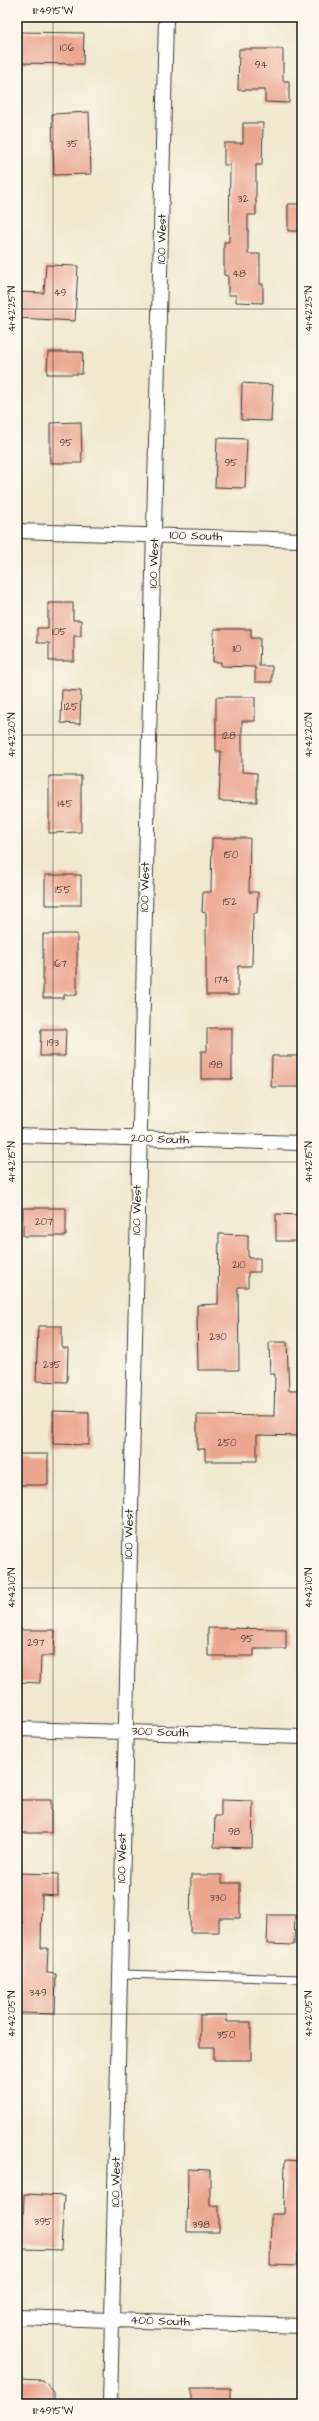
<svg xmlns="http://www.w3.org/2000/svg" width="319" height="2421" viewBox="0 0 319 2421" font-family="'Architects Daughter',sans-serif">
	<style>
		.building { fill: #eba68f }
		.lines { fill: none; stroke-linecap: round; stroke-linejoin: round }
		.service-casing { stroke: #3c3b37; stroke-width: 9 }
		.minor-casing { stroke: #3c3b37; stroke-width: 16 }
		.service { stroke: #fff; stroke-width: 7 }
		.minor { stroke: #fff; stroke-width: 14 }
		.ticks { fill: none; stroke: #1c1c1c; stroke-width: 1; stroke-opacity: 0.45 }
		.labels { text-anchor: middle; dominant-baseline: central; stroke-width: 3.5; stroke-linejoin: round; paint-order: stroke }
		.number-label { font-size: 10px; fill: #503e39 }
		.street-label { font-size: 12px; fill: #1c1c1c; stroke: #fbf7ec }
		.neatline { fill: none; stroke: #1c1c1c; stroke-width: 1.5 }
		.ticks-label { font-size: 10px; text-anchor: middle; fill: #1c1c1c }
	</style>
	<rect width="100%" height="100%" fill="#fbf7ec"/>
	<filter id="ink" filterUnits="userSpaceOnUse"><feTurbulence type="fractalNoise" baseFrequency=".025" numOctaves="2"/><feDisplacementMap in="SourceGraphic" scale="8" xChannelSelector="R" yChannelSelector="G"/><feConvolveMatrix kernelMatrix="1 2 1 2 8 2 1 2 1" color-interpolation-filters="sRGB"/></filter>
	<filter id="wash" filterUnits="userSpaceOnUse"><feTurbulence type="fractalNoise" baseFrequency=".012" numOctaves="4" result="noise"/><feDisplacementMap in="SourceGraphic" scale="16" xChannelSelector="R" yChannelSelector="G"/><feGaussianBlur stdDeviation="0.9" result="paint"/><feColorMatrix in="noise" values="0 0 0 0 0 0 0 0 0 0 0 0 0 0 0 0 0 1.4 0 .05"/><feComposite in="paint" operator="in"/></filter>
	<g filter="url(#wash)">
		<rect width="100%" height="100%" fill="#f0e9cf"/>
		<g id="blocks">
			<!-- building -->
			<path class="building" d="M17 32 84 33 83 64 17 63Z
				M239 49H283V81H289V103L265 102V90H238Z
				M89 112 91 174 54 175 52 114Z
				M243 123H263L262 165H256V215H248V254H260V284H263V303L236 302V295H228V276L224 275V242H229L230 165H224V143H243Z
				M288 204H302V231H288Z
				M46 265 78 266 75 321 17 318V292L44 293Z
				M48 352H83L82 374H47Z
				M242 383 273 385 271 421 241 420Z
				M81 422 82 463H50V423Z
				M217 438 247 439 245 488 215 487Z
				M48 603H73V620H81V636H74V661H49V643H37V628H48Z
				M214 629H251V638H260L259 666H272V682H255V667L221 666V662H213Z
				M62 690 81 691 80 724 61 723Z
				M216 697H255V721H242V772L257 773V802L219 801 221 751H216Z
				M49 776H81V832L49 833Z
				M212 838H250L249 892H258L257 913H253L252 966H238V995H206V913L202 912 203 892H211Z
				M45 875H81V905H45Z
				M43 934H77V995H64V998H43Z
				M207 1028H232V1079H201V1051H207Z
				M41 1029H66L65 1056H40Z
				M272 1056H302V1087H271Z
				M23 1208H66V1236H23Z
				M276 1214 302 1215V1241H276Z
				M219 1234 248 1235V1258H260V1272H248V1287H238L239 1370H198L197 1305 218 1304Z
				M38 1326H62V1348H68L67 1382 36 1381Z
				M269 1342H287L289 1391H302V1436L257 1435V1461H205V1449H197V1415L274 1416 275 1374H270Z
				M53 1411 89 1412V1445L53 1444Z
				M17 1454H48V1485H17Z
				M208 1628 286 1629V1649H254V1656H208Z
				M18 1630H55L54 1656H41L40 1683 18 1682Z
				M17 1800H51V1833H17Z
				M221 1800 253 1801 252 1848 214 1847 215 1816H221Z
				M17 1873 58 1874V1896L42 1895 41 1948H48L47 1973 56 1974 55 2014 20 2013 22 1921H17Z
				M191 1875H222V1883H240V1918H219V1932H190Z
				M268 1915H295L294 1945 267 1944Z
				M200 2015H227V2022H251V2060H214V2047H200Z
				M285 2160 302 2161V2253H298L297 2266 270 2265 271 2214H284Z
				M188 2169 210 2170V2206L219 2205V2232H187Z
				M24 2194 64 2196 61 2250 22 2249Z
				M17 2379 43 2380 54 2392V2404H17Z
				M191 2388H231V2404H191Z"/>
		</g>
	</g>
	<g filter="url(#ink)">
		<use href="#blocks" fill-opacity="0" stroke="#3c3b37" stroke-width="1"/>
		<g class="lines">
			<defs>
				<path id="service" d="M121 1974 302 1979"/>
				<path id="minor" d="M17 531 302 540
					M17 1135 302 1143
					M17 1729 302 1737
					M17 2317 302 2326
					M110 2404 166 17"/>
			</defs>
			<!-- service casing -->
			<use href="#service" class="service-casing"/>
			<!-- minor casing -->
			<use href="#minor" class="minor-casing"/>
			<!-- service -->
			<use href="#service" class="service"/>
			<!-- minor -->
			<use href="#minor" class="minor"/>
		</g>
	</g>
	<!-- ticks -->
	<path class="ticks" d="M53 17V2404M17 309H302M17 735H302M17 1162H302M17 1588H302M17 2014H302"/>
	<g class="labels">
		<!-- number labels -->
		<g class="number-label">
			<text x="67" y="48">106</text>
			<text x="261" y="65">94</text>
			<text x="72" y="144">35</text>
			<text x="243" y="199">32</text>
			<text x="239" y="274">48</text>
			<text x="60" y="293">49</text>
			<text x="66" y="443">95</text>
			<text x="231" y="463">95</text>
			<text x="59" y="632">105</text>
			<text x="237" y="649">110</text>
			<text x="71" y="707">125</text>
			<text x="229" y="736">128</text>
			<text x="65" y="804">145</text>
			<text x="231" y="855">150</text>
			<text x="63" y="890">155</text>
			<text x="230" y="902">152</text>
			<text x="60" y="964">167</text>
			<text x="222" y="980">174</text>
			<text x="53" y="1043">193</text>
			<text x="216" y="1065">198</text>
			<text x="44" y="1222">207</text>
			<text x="239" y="1265">210</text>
			<text x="218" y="1337">230</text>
			<text x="52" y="1365">235</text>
			<text x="227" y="1443">250</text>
			<text x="247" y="1639">95</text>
			<text x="36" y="1643">297</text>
			<text x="234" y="1832">98</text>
			<text x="218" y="1898">330</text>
			<text x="38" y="1993">349</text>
			<text x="226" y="2035">350</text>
			<text x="43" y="2222">395</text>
			<text x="201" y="2225">398</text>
		</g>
		<!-- street labels -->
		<g class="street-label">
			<text transform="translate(162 239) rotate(-89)">100 West</text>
			<text transform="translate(196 536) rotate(2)">100 South</text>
			<text transform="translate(154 563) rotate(-88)">100 West</text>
			<text transform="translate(145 887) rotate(-89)">100 West</text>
			<text transform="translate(160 1139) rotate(2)">200 South</text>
			<text transform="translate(137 1210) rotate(-89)">100 West</text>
			<text transform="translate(129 1534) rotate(-89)">100 West</text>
			<text transform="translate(160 1732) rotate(2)">300 South</text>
			<text transform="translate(122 1858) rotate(-89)">100 West</text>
			<text transform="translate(116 2182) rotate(-89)">100 West</text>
			<text transform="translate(160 2321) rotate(2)">400 South</text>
		</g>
	</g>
	<!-- margin -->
	<rect width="319" height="2421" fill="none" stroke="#fbf7ec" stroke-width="44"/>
	<rect x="22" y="22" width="275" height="2377" class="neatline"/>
	<g class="ticks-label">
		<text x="53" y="14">111°49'15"W</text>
		<text transform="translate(11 309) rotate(-90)" y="4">41°42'25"N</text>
		<text transform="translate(308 309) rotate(-90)" y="4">41°42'25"N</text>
		<text transform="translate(11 735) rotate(-90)" y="4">41°42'20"N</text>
		<text transform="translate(308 735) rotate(-90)" y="4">41°42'20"N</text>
		<text transform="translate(11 1162) rotate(-90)" y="4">41°42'15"N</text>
		<text transform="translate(308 1162) rotate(-90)" y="4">41°42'15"N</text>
		<text transform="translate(11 1588) rotate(-90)" y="4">41°42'10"N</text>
		<text transform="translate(308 1588) rotate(-90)" y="4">41°42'10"N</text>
		<text transform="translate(11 2014) rotate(-90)" y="4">41°42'05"N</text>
		<text transform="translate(308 2014) rotate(-90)" y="4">41°42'05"N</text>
		<text x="53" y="2414">111°49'15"W</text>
	</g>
</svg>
